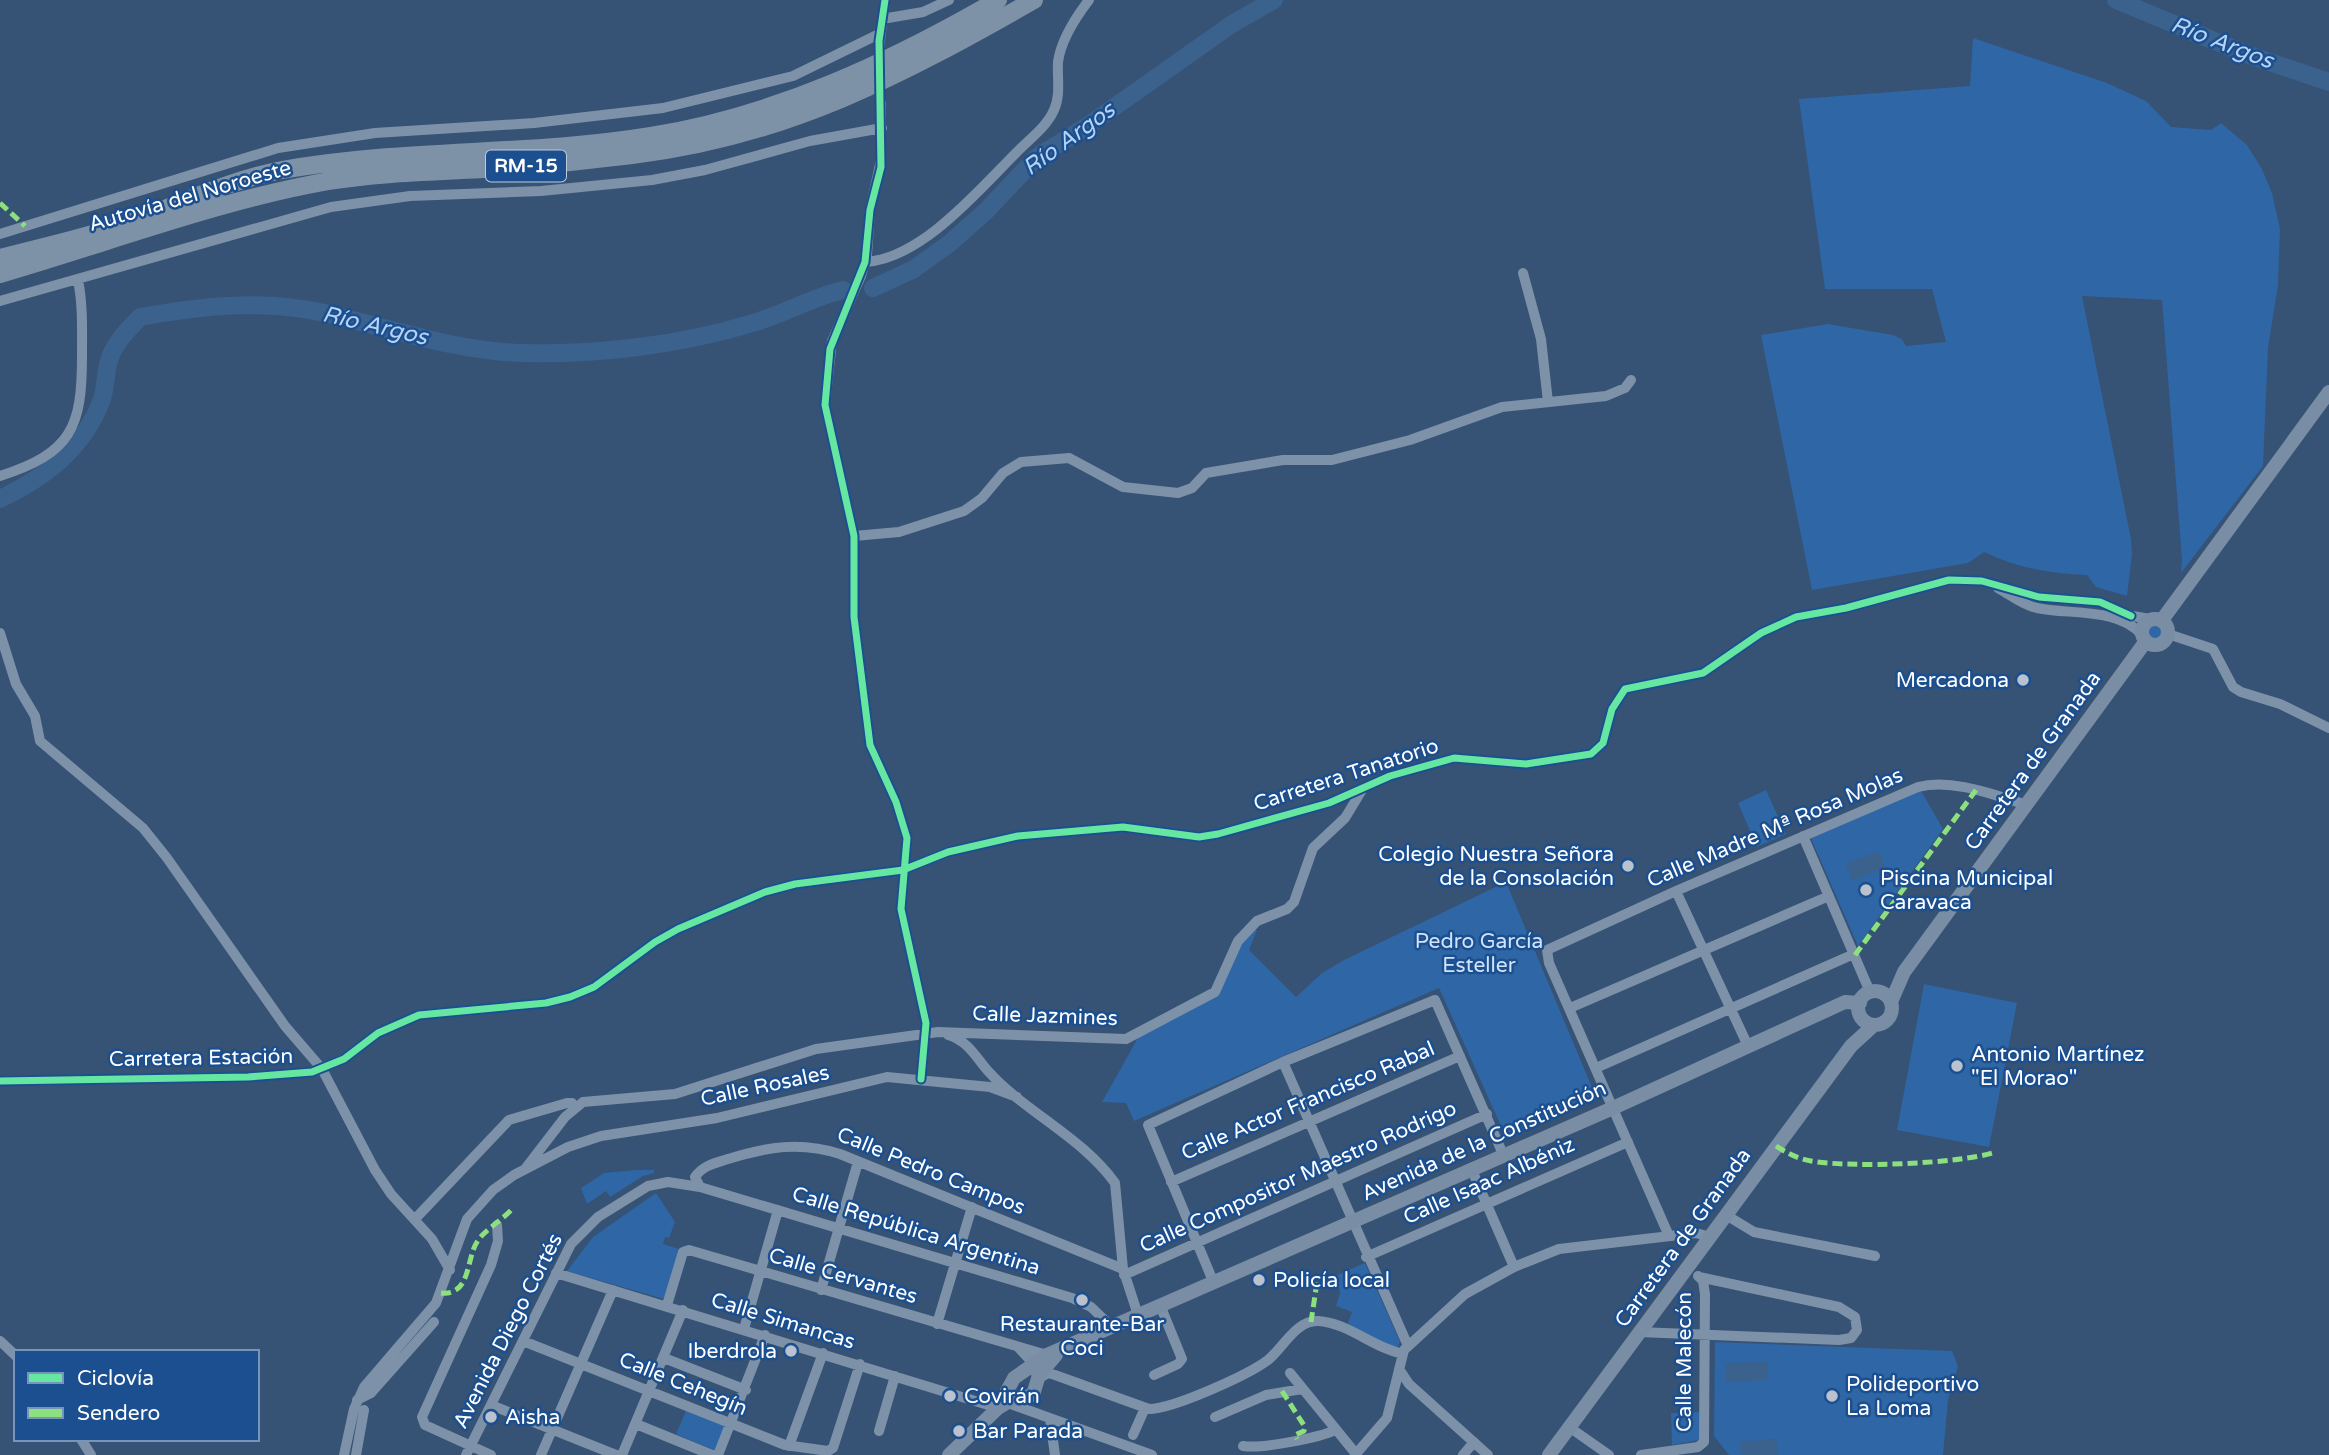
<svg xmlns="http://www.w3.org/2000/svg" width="2329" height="1455" viewBox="0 0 2329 1455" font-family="'Varela Round',sans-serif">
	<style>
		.green { fill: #2f66a5 }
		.water { fill: #3b618d }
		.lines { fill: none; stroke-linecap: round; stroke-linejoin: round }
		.river { stroke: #3b618d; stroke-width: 18 }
		.street { stroke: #7d92a8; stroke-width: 10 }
		.secondary { stroke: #798da4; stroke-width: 14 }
		.highway { stroke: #7e92a7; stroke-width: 18 }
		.quiet { stroke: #8de07e; stroke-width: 5; stroke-dasharray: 10 5; stroke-linecap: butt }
		.cycleway-casing { stroke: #1b4f8f; stroke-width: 11 }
		.cycleway { stroke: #66e7a1; stroke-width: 7 }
		.poi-dot { fill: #b9c2ce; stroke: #1b4f8f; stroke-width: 2.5 }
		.labels { text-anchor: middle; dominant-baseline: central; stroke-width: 5; stroke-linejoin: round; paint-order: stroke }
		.shield { fill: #1b4f8f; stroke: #bbcadd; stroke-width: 2 }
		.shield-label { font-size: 19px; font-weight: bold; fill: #fff }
		.street-label { font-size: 21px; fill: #fff; stroke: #1b4f8f }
		.poi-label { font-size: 21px; fill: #fff; stroke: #1b4f8f; text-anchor: start }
		.park-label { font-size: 21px; fill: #cfe3fa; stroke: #1b4f8f }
		.water-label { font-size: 23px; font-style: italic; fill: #b5d3f5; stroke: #1b4f8f }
	</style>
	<rect width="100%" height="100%" fill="#365274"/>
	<!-- green -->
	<path class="green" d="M1973 38 2107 83 2146 101 2171 127 2211 130 2221 123 2247 145 2262 169 2272 193 2280 229 2278 285 2268 348 2263 466 2181 573 2182 560 2162 300 2082 296 2131 539 2132 554 2127 596 2096 587 2087 575C2050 574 2018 568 1984 552L1968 563 1812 590 1761 335 1828 324 1893 335 1902 339 1906 346 1946 342 1932 289H1825L1799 99 1970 86Z
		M2145 631a10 10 0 1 1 20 0a10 10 0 1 1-20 0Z
		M1919 787 1943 829 1858 946 1809 834Z
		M1766 790 1786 834 1757 847 1738 803Z
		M1506 882 1596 1097 1506 1137 1439 988 1134 1121 1126 1103 1102 1102 1139 1036 1203 1003 1251 929 1257 930 1249 950 1296 997 1322 973 1344 960Z
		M1924 984 2017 1003 1989 1147 1897 1130Z
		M636 1170H654V1173L643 1176 610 1197 606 1191 587 1204 581 1188 604 1173Z
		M656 1193 675 1222 669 1238 665 1237 663 1244 679 1249 664 1299 567 1271 593 1237Z
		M1365 1263 1400 1342 1397 1349 1347 1326 1352 1312 1336 1306 1340 1293 1337 1275Z
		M1715 1342 1952 1351 1958 1366 1948 1400 1943 1455H1729L1714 1436Z
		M686 1411 725 1426 716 1451 676 1434Z
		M1699 1412V1440L1672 1445 1671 1413Z"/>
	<!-- water -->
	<path class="water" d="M1879 851 1885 867 1852 881 1846 864Z
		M1767 1362 1768 1380 1725 1382V1363Z
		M1776 1439 1778 1455H1741L1740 1442Z"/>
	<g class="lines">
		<!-- river -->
		<path class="river" d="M2116 0 2246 54 2329 82
			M873 288 914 269 950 243 986 211 1037 157 1086 127 1232 24 1274 0
			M0 499C46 477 84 448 102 399 106 387 105 373 109 361 114 343 127 331 140 317 201 306 263 299 324 313 390 328 454 351 522 353 597 355 681 345 753 323 784 314 813 297 843 290"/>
		<!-- street -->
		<path class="street" d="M882 19 923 12 949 0
			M879 49 885 0
			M881 103V160L870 210 867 255 861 276 832 341 825 405 854 536V617L870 745 896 802 907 838 901 909 926 1023 921 1079
			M0 234 278 148 375 133 534 123 663 108 793 76 879 34
			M865 262C921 259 978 191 1015 154 1028 140 1046 128 1054 110 1061 95 1057 78 1058 62 1061 39 1076 17 1089 0
			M1523 273 1541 339 1548 402
			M0 301 331 207 410 196 541 191 652 180 705 170 810 141 882 128
			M0 476C72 453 82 427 82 356 82 330 83 305 78 280
			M854 536 899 532 964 511 982 498 1003 473 1021 462 1069 458 1123 487 1178 493 1192 488 1206 473 1283 460H1332L1410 440 1502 407 1606 396 1625 388 1631 380
			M1998 588C2011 595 2022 605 2037 608 2069 615 2118 607 2142 635
			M2127 615 2150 619
			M0 633 16 684 35 716 40 741 143 828 167 858 285 1026 322 1069 375 1170 391 1194 432 1239 450 1270
			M2168 634 2213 649 2233 687 2241 692 2280 704 2329 728
			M1803 836 1870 992
			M1676 891 1748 1046
			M1570 1008 1829 896
			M948 1035C968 1041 975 1056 988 1071 1025 1112 1082 1137 1115 1183L1123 1269 1138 1315
			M1283 1062 1408 1346
			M1596 1068 1854 954
			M0 1081 248 1077 312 1072 344 1059 378 1033 419 1015 546 1003 570 997 594 987 655 942 678 929 765 892 795 884 903 870 948 852 1018 836 1123 827 1199 837 1218 834 1329 803 1390 776 1454 758 1526 764 1591 754 1603 743 1612 709 1625 689 1703 673 1761 633 1796 617 1846 608 1949 580 1982 581 2039 597 2100 602 2131 616
			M1471 1168 1514 1267
			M525 1169 565 1117 583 1102 675 1094 816 1049 938 1032 1126 1039 1215 992 1238 941 1257 921 1287 909 1294 902 1313 848 1345 818 1362 790
			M1171 1182 1460 1056
			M700 1187 695 1177C703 1165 716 1163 728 1159 767 1147 800 1141 840 1154L1123 1269
			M1726 1215 1754 1232 1875 1256
			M415 1219 509 1120 567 1103H572L574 1108
			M1669 1236 1549 963 1547 950 1676 891 1918 787C1952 778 1994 795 2027 805
			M1366 1257 1628 1142
			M556 1273 998 1408
			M1124 1275 1487 1114
			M1213 1281 1148 1125 1283 1062 1435 1000 1503 1154
			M821 1290 858 1162
			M667 1305 683 1252 689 1250 1047 1355
			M937 1324 972 1207
			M744 1329 778 1210
			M1639 1332 1839 1340 1851 1338 1857 1330 1855 1317 1839 1307 1699 1277
			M0 1341 16 1356
			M523 1341 785 1445 828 1451 833 1448 860 1364
			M1018 1347 1032 1362 1038 1379 1048 1373 1055 1375 1149 1409C1173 1409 1248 1375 1268 1360 1283 1348 1296 1320 1318 1321 1349 1323 1373 1348 1403 1354
			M664 1358 746 1390
			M1399 1369 1409 1384 1488 1455
			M1290 1373 1356 1454
			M1154 1375 1178 1364 1182 1359 1160 1305
			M357 1400 371 1393 434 1322
			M1008 1403 1152 1455
			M491 1405 616 1455
			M1215 1417 1266 1395 1302 1389
			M1050 1419 1055 1455
			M636 1424 712 1455
			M1569 1427 1609 1455
			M879 1431 895 1376
			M1133 1435 1145 1408
			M81 1439 91 1455
			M789 1446 823 1353
			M1243 1446C1261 1449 1319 1438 1335 1430
			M344 1455 354 1409 364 1387 436 1303 467 1219 493 1190 514 1175 568 1147 601 1136 717 1118 887 1077 990 1087 1017 1097
			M356 1455 364 1410
			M466 1455 571 1244 598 1217 648 1186 668 1182 700 1187 1072 1298 1091 1307 1112 1327
			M491 1455 425 1425 422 1417 491 1265 498 1241 497 1225
			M541 1455 613 1290
			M622 1455 683 1310
			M718 1455 765 1335
			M1355 1455 1387 1418 1404 1350 1465 1294 1514 1267 1559 1249 1696 1233 1710 1237
			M1463 1455 1474 1442
			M1641 1455 1698 1447 1704 1442 1705 1294 1703 1281 1698 1276"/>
		<!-- secondary -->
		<path class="secondary" d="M2142 632a13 13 0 1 1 26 0a13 13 0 1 1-26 0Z
			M2162 620 2329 392
			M1858 1008a17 17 0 1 1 34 0a17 17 0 1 1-34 0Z
			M1891 1002 1904 972 2146 641
			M998 1408 1014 1378 1047 1355 1613 1108 1845 1002 1860 1003
			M949 1455 998 1408 1011 1400 1033 1395 1039 1375 1056 1355
			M1549 1455 1851 1046 1874 1025"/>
		<!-- highway -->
		<path class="highway" d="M0 258C37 248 76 240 112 228 169 210 224 181 282 170 404 148 529 156 651 136 775 116 889 63 998 0
			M0 274C107 243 220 200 329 181 390 171 451 172 513 167 552 164 592 160 632 155 786 137 902 75 1034 0"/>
		<!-- quiet -->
		<path class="quiet" d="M0 203 25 226
			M1855 955 1976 790
			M1776 1146C1787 1153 1798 1159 1811 1161 1851 1168 1958 1164 1996 1152
			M441 1293C471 1296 466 1259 477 1242 483 1231 504 1219 514 1207
			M1311 1322 1317 1282
			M1282 1391 1305 1427 1304 1431 1295 1435 1297 1439"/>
		<defs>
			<path id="cycleway" d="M885 0 879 41 881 167 870 210 865 262 830 349 825 405 854 536V617L870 745 896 802 907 838 901 909 926 1023 921 1079
				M0 1081 248 1077 312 1072 344 1059 378 1033 419 1015 546 1003 570 997 594 987 655 942 678 929 765 892 795 884 903 870 948 852 1018 836 1123 827 1199 837 1218 834 1329 803 1390 776 1454 758 1526 764 1591 754 1603 743 1612 709 1625 689 1703 673 1761 633 1796 617 1846 608 1949 580 1982 581 2039 597 2100 602 2131 616"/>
		</defs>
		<!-- cycleway casing -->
		<use href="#cycleway" class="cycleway-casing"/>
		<!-- cycleway -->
		<use href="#cycleway" class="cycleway"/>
	</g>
	<!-- markers -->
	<g class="poi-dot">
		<circle cx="2023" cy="680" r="7"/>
		<circle cx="1628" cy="866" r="7"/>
		<circle cx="1866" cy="890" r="7"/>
		<circle cx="1957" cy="1066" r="7"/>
		<circle cx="1259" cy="1280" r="7"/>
		<circle cx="1082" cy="1300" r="7"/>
		<circle cx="791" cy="1351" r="7"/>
		<circle cx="950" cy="1396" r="7"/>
		<circle cx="1832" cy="1396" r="7"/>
		<circle cx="491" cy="1417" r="7"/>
		<circle cx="959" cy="1431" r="7"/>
	</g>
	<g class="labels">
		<!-- shield labels -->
		<rect class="shield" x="486" y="150.5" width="80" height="31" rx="5"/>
		<g class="shield-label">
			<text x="526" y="166">RM-15</text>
		</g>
		<!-- street labels -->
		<g class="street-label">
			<text transform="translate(190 196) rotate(-16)">Autovía del Noroeste</text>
			<text transform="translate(2033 761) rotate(-54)">Carretera de Granada</text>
			<text transform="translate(1346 775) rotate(-18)">Carretera Tanatorio</text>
			<text transform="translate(1775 828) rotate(-23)">Calle Madre Mª Rosa Molas</text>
			<text transform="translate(1045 1016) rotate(2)">Calle Jazmines</text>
			<text transform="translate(201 1058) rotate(-1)">Carretera Estación</text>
			<text transform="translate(765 1086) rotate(-12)">Calle Rosales</text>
			<text transform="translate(1308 1101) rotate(-23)">Calle Actor Francisco Rabal</text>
			<text transform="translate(1484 1141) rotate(-24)">Avenida de la Constitución</text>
			<text transform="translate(931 1171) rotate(22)">Calle Pedro Campos</text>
			<text transform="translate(1298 1177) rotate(-24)">Calle Compositor Maestro Rodrigo</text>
			<text transform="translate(1489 1181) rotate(-24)">Calle Isaac Albéniz</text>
			<text transform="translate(916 1231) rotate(17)">Calle República Argentina</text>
			<text transform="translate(1683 1238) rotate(-54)">Carretera de Granada</text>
			<text transform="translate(843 1276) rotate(16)">Calle Cervantes</text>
			<text transform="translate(783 1321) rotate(17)">Calle Simancas</text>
			<text transform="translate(508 1331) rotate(-63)">Avenida Diego Cortés</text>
			<text transform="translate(1684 1362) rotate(-90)">Calle Malecón</text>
			<text transform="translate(683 1384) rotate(22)">Calle Cehegín</text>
		</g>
		<!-- poi labels -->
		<g class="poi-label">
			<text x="2009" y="680" text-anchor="end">Mercadona</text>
			<text x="1614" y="854" text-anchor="end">Colegio Nuestra Señora<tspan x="1614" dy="24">de la Consolación</tspan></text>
			<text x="1880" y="878">Piscina Municipal<tspan x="1880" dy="24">Caravaca</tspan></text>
			<text x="1971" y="1054">Antonio Martínez<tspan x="1971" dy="24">"El Morao"</tspan></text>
			<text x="1273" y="1280">Policía local</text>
			<text x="1082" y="1324" text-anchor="middle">Restaurante-Bar<tspan x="1082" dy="24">Coci</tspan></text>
			<text x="777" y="1351" text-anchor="end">Iberdrola</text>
			<text x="1846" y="1384">Polideportivo<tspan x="1846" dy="24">La Loma</tspan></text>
			<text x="964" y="1396">Covirán</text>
			<text x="505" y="1417">Aisha</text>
			<text x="973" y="1431">Bar Parada</text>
		</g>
		<!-- park labels -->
		<g class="park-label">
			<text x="1479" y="941">Pedro García<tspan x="1479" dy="24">Esteller</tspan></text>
		</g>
		<!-- water labels -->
		<g class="water-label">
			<text transform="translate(2222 43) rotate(21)">Río Argos</text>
			<text transform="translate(1069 139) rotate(-36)">Río Argos</text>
			<text transform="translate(375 326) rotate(13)">Río Argos</text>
		</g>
	</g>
	<!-- legend -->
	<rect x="14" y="1350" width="245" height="91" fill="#1b4f8f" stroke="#7695bc" stroke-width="2"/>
	<rect x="28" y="1373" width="35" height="10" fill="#66e7a1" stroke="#7695bc" stroke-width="2"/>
	<text x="77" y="1385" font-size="21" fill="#ffffff">Ciclovía</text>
	<rect x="28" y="1408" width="35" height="10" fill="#8de07e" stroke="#7695bc" stroke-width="2"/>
	<text x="77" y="1420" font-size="21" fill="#ffffff">Sendero</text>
</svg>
